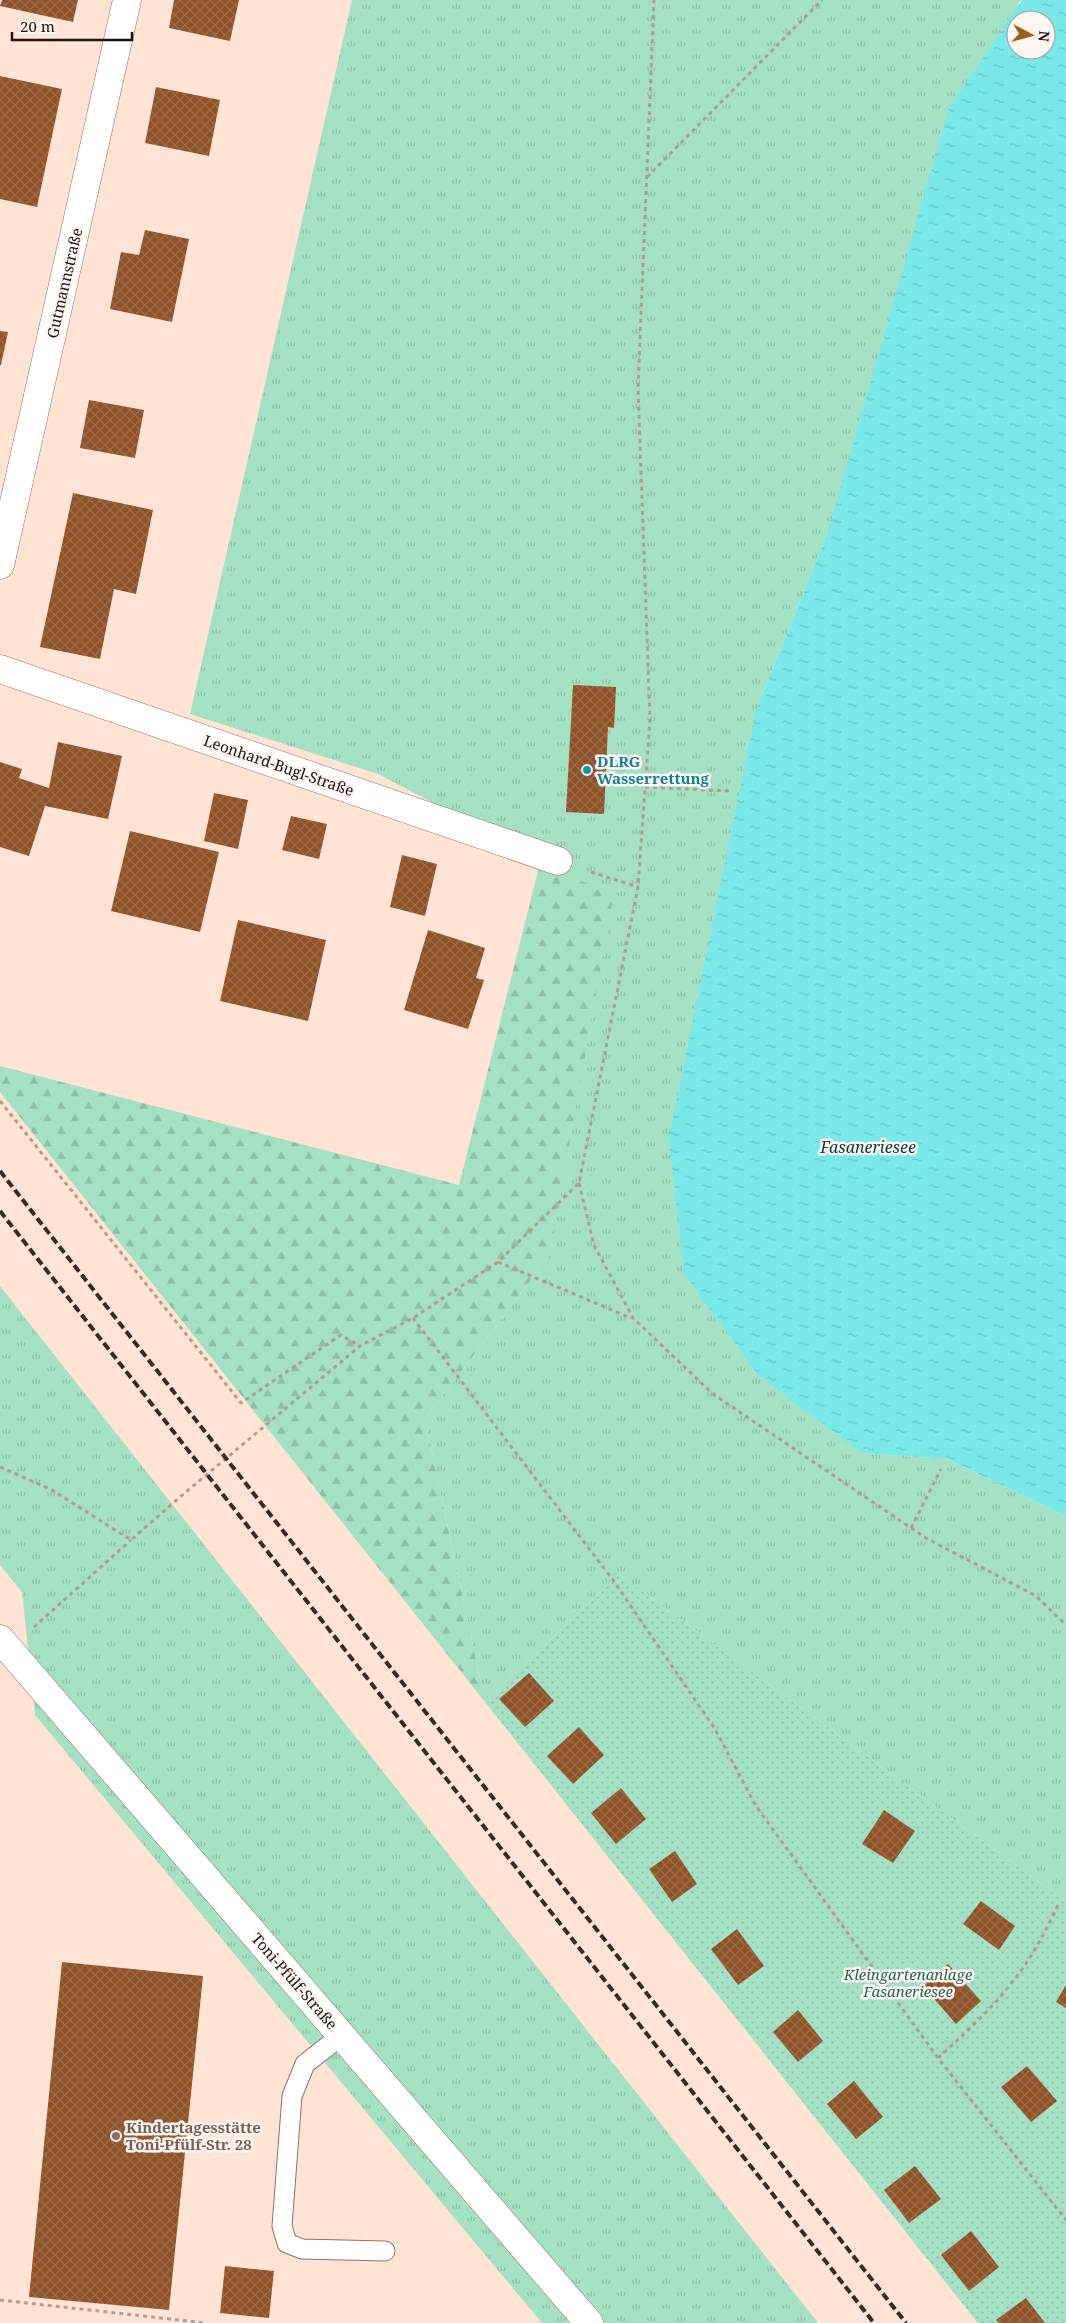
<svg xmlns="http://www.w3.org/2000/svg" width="1066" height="2323" viewBox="0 0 1066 2323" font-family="'Noto Serif',serif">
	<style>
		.grass { fill: url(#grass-tufts) }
		.forest { fill: url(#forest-firs) }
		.garden { fill: url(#garden-dots) }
		.water { fill: url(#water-ripples); fill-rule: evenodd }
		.building { fill: url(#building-cross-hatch) }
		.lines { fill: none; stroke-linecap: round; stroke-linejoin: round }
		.service-casing { stroke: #8e7160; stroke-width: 21 }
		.minor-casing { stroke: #8e7160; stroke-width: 29 }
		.path { stroke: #b39d91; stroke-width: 3; stroke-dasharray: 4 4; stroke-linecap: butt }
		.service { stroke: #fff; stroke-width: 19 }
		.minor { stroke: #fff; stroke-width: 28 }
		.rail { stroke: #372a22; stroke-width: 4; stroke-dasharray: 8 4; stroke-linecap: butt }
		.culture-dot { fill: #0f9aa8; stroke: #fdf6f2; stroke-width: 2 }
		.education-dot { fill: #8d6e63; stroke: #fdf6f2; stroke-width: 2 }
		.labels { text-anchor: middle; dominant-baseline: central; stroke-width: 5; stroke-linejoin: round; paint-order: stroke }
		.street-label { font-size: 15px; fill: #1e130c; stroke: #fdf6f2 }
		.culture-label { font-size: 15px; font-weight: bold; fill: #0d838f; stroke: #fdf6f2; text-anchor: start }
		.park-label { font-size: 15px; font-style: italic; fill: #24654b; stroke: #fdf6f2 }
		.education-label { font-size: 15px; font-weight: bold; fill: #785e54; stroke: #fdf6f2; text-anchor: start }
		.water-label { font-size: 16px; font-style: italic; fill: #063c3d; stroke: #fdf6f2 }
	</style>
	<defs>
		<pattern id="grass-tufts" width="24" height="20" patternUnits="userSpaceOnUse" patternTransform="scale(1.25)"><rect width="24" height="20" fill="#a4e1c4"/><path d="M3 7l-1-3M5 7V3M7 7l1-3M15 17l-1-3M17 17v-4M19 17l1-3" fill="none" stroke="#8dc0a7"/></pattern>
		<pattern id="forest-firs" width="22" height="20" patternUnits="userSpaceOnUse" patternTransform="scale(1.25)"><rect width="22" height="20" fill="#a4e1c4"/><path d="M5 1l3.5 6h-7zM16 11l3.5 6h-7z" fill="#8dc0a7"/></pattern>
		<pattern id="garden-dots" width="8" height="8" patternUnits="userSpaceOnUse" patternTransform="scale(1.25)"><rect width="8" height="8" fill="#a4e1c4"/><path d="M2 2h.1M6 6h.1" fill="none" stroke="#8dc0a7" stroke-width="1.8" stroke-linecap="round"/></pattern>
		<pattern id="water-ripples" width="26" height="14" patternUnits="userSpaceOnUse" patternTransform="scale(1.25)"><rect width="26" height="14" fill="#7ae7e9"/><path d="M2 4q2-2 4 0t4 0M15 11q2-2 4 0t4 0" fill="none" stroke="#69c5c7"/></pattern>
		<pattern id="building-cross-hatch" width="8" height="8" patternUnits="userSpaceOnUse" patternTransform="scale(1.25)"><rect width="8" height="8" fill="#905227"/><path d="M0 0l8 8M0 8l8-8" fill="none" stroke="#9b6c4b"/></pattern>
	</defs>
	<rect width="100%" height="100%" fill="#ffe4d5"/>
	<!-- grass -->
	<path class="grass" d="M352 0H1022L1019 2 827 535 756 710 862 1453 947 1459 1066 1516V1902L619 1574 485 1702 425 1419 550 1255 541 859 378 774 190 714Z
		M0 1286 818 2323H542L35 1715 22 1592 0 1565Z"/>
	<!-- forest -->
	<path class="forest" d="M541 859 613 898 550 1255 425 1419 485 1702 0 1092V1066L459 1185Z"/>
	<!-- garden -->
	<path class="garden" d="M619 1574 1066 1902V2323H978L485 1702Z"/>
	<!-- water -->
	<path class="water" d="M1022 0H1066V1516L947 1459 862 1453 758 1375 684 1274 669 1138 756 710 827 535 949 108ZM1016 20H1046V50H1016Z"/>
	<!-- building -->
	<path class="building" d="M2 0H78L73 22 0 6Z
		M174 0H239L230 41 169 28Z
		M0 76 62 89 37 207 0 199Z
		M156 87 220 100 209 156 145 143Z
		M145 230 189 239 172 322 110 309 121 252 139 255Z
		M0 331 8 332 1 365H0Z
		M89 400 144 410 135 458 80 448Z
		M73 493 153 510 136 594 114 589 100 659 40 647Z
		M573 685 616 687 614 728 608 727 604 814 566 812Z
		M58 742 122 756 108 819 45 806 29 856 0 847V762L22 769 19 778 49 788Z
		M214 793 248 800 238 849 204 841Z
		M291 816 327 824 319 859 282 850Z
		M130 831 219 852 200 932 111 911Z
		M402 855 437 864 425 916 390 907Z
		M238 920 326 940 308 1021 220 1001Z
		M428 930 485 948 476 978 484 980 468 1029 404 1010Z
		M529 1673 554 1701 525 1727 499 1699Z
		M579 1727 604 1755 573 1784 547 1756Z
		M621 1788 646 1819 616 1844 591 1813Z
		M884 1810 915 1831 893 1863 862 1844Z
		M675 1851 697 1884 672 1902 649 1869Z
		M981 1901 1015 1926 999 1950 963 1924Z
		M737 1929 764 1966 738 1985 711 1949Z
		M62 1962 203 1976 169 2310 29 2297Z
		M948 1964 981 2001 956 2024 923 1986Z
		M1066 1985V2008L1056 2002Z
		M798 2010 823 2041 798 2062 773 2032Z
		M1027 2066 1057 2101 1031 2122 1001 2087Z
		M854 2081 883 2117 856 2139 827 2104Z
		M915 2166 941 2199 909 2223 884 2190Z
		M971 2231 999 2267 969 2291 941 2255Z
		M225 2266 274 2271 269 2318 220 2313Z
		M1026 2298 1045 2323H999L996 2320Z"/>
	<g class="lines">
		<defs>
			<path id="service" d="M342 2035 305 2064 292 2096 282 2226 287 2243 302 2249 385 2251"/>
			<path id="minor" d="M0 565 127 0
				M0 669 558 861
				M0 1639 589 2323"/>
		</defs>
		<!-- service casing -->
		<use href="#service" class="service-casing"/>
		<!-- minor casing -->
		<use href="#minor" class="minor-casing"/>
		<!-- path -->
		<path class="path" d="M647 177 822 0
			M645 787 730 791
			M591 872 638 887
			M0 1101 241 1403 341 1335 360 1346
			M579 1183 594 1245 633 1318 713 1394 926 1538 1036 1596 1066 1625
			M498 1262 631 1318
			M413 1318 613 1580 715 1729 756 1806 938 2058 1066 2220
			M0 1467 52 1490 131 1540 180 1497 360 1346 413 1318 498 1262 579 1183 638 887 650 720 638 388 654 0
			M911 1528 941 1469
			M34 1627 131 1540
			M938 2058C964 2034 991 2010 1013 1981 1032 1958 1045 1932 1058 1905
			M0 2300 206 2323"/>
		<!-- service -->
		<use href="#service" class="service"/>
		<!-- minor -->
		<use href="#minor" class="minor"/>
		<!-- rail -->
		<path class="rail" d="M0 1171 906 2323
			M0 1211 874 2323"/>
	</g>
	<!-- markers -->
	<circle class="culture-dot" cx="587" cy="770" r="5"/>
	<circle class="education-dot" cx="116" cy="2136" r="5"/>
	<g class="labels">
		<!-- street labels -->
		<g class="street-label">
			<text transform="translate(64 283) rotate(-77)">Gutmannstraße</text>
			<text transform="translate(279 765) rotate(19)">Leonhard-Bugl-Straße</text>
			<text transform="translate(295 1981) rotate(49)">Toni-Pfülf-Straße</text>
		</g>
		<!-- culture labels -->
		<g class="culture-label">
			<text x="597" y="761">DLRG<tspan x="597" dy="17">Wasserrettung</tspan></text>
		</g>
		<!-- park labels -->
		<g class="park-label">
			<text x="908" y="1974">Kleingartenanlage<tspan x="908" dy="17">Fasaneriesee</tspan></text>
		</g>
		<!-- education labels -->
		<g class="education-label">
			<text x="126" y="2127">Kindertagesstätte<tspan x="126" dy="17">Toni-Pfülf-Str. 28</tspan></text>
		</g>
		<!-- water labels -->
		<g class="water-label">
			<text x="868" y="1147">Fasaneriesee</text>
		</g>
	</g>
	<!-- north arrow -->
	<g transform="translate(1031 35) rotate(96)"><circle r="24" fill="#fdf6f2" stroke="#a49b96"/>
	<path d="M0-4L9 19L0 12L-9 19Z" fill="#99601c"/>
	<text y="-8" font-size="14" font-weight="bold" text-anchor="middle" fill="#1e130c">N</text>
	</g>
	<!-- scale -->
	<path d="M12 32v8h120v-8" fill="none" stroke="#1e130c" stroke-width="2.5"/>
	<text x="20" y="32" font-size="15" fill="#1e130c" stroke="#fdf6f2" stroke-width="4" paint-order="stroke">20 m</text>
</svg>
